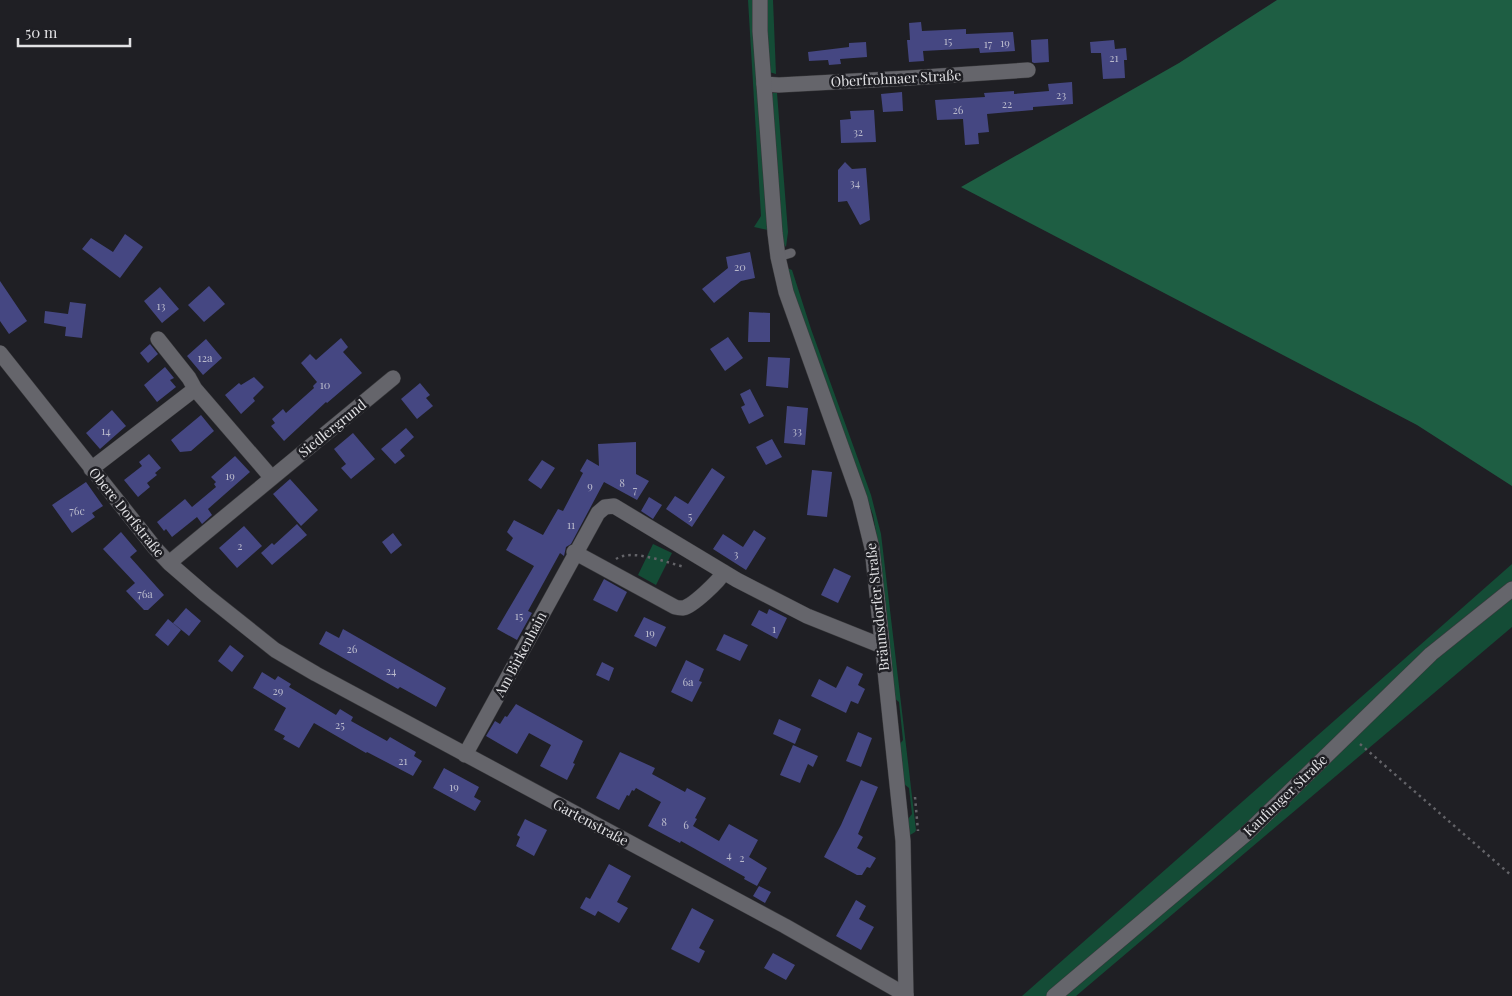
<svg xmlns="http://www.w3.org/2000/svg" width="1512" height="996" viewBox="0 0 1512 996" font-family="'Playfair Display',serif">
	<style>
		.green { fill: #144c36 }
		.forest { fill: #1e5e43 }
		.building { fill: #454782 }
		.lines { fill: none; stroke-linecap: round; stroke-linejoin: round }
		.lane-casing { stroke: #39393c; stroke-width: 10 }
		.street-casing { stroke: #39393c; stroke-width: 16 }
		.secondary-casing { stroke: #39393c; stroke-width: 16 }
		.path { stroke: #636368; stroke-width: 2.5; stroke-dasharray: 2.5 4; stroke-linecap: butt }
		.lane { stroke: #65656b; stroke-width: 9 }
		.street { stroke: #65656b; stroke-width: 15 }
		.secondary { stroke: #65656b; stroke-width: 15 }
		.labels { text-anchor: middle; dominant-baseline: central; stroke-width: 5; stroke-linejoin: round; paint-order: stroke }
		.number-label { font-size: 11px; fill: #babacc }
		.street-label { font-size: 14px; fill: #e1e1e4; stroke: #1f1f24 }
	</style>
	<rect width="100%" height="100%" fill="#1f1f24"/>
	<!-- green -->
	<path class="green" d="M748 0H753L768 230 754 227 761 216Z
		M766 0H773L776 74 769 72Z
		M773 93H777L788 232 786 247 783 243 771 95Z
		M787 268 792 270 811 329 871 495 881 534 916 830 915 832 910 835 908 819 912 814 909 788 904 784 899 745 903 740 899 702 894 698 888 649 881 560 873 515 795 299Z
		M653 544 672 553 656 585 638 575Z
		M1512 564V627L1076 996H1022Z"/>
	<!-- forest -->
	<path class="forest" d="M1277 0H1512V486L1417 425 961 187 1179 63Z"/>
	<!-- building -->
	<path class="building" d="M921 22 922 31 966 29V34L1013 32 1015 51 980 53 979 48 923 51 924 61 909 62 907 40H910L909 23Z
		M1048 39 1049 62 1034 63 1032 62 1031 40Z
		M1114 40 1115 49 1126 48 1127 60H1124L1125 78 1103 79 1101 53H1091L1090 42Z
		M866 42 867 57 840 59 841 64 829 65 828 60 809 61 808 52 849 47V43Z
		M1072 82 1073 104 1033 107V110L987 114 989 132 978 133 979 144 965 145 963 119 937 120 935 100 985 97 984 93 1014 91V94L1049 91 1048 84Z
		M902 92 903 111 883 112 881 94Z
		M874 110 876 142 841 143 840 120 851 119 850 111Z
		M845 162 852 169 866 168 870 220 860 225 847 201 838 202V170Z
		M125 234 143 247 120 278 82 249 91 238 113 252Z
		M750 252 755 278 741 281 714 303 702 289 728 268 726 257Z
		M0 281 27 321 9 334 0 321Z
		M209 286 225 304 204 322 188 305Z
		M160 287 179 309 162 323 144 301Z
		M70 302 86 304 82 338 65 336 66 327 44 323 45 311 68 314Z
		M749 312 770 313V342H748Z
		M728 337 743 358 725 371 710 349Z
		M341 338 348 347 343 352 362 373 327 403 326 402 284 441 271 426 275 423 272 419 283 409 286 413 314 388 313 386 317 382 301 363 310 354 316 360Z
		M206 339 222 358 203 375 187 356Z
		M150 344 158 354 148 363 140 353Z
		M768 357 790 358 788 388 766 386Z
		M165 367 174 378 170 380 176 387 157 402 144 385Z
		M254 377 264 387 253 398 255 401 241 414 225 395 239 383 241 385Z
		M420 383 430 395 426 398 433 406 417 419 401 399Z
		M750 389 764 416 749 424 741 407 745 405 740 394Z
		M787 406 808 408 805 445 784 443Z
		M112 410 126 426 100 449 86 433Z
		M201 415 214 431 191 451 180 452 171 440Z
		M406 428 414 437 400 450 405 456 395 464 381 449Z
		M353 433 375 459 351 479 341 468 346 464 334 449Z
		M772 439 782 457 766 465 756 447Z
		M636 442V474L649 481 637 500 604 482 571 544 566 547 564 556 560 553 528 611 532 613 517 640 497 629 534 566 506 550 513 538 507 532 514 520 543 535 558 509 563 511 583 473 580 471 587 459 599 466 598 444Z
		M149 454 161 468 155 473 157 475 147 483 150 487 138 497 124 480 142 466 139 462Z
		M235 456 250 472 208 509 212 515 202 524 197 517 172 537 166 529 164 531 157 522 185 499 192 507 216 487 214 484 216 482 211 477Z
		M542 460 555 468 541 489 528 480Z
		M712 468 725 477 692 527 666 509 675 496 688 504Z
		M812 470 832 472 827 517 807 515Z
		M290 479 318 510 301 526 273 494Z
		M86 482 103 506 92 513 95 517 72 533 52 505Z
		M649 497 662 505 653 519 641 511Z
		M297 524 307 535 272 565 261 553 272 543 274 545Z
		M244 526 262 546 237 568 219 548Z
		M754 530 766 538 746 570 713 549 723 534 743 547Z
		M121 532 137 551 130 557 164 595 148 610H144L126 591 135 583 103 549Z
		M393 533 402 545 391 554 382 542Z
		M834 568 851 576 838 603 821 595Z
		M604 579 627 592 617 612 593 600Z
		M186 608 201 621 189 636 173 623Z
		M769 609 787 618 777 639 751 625 759 610 767 614Z
		M644 617 666 627 656 647 634 636Z
		M168 619 181 630 168 646 155 635Z
		M343 629 446 688 436 707 400 687 398 689 319 644 326 631 339 638Z
		M724 634 748 645 740 661 716 650Z
		M230 645 244 656 232 672 218 661Z
		M686 660 704 669 699 681 702 682 692 702 671 692Z
		M602 662 614 668 609 681 596 675Z
		M847 666 863 674 858 685 865 689 858 704 851 701 846 713 811 696 819 679 836 688Z
		M262 672 275 680 278 676 291 684 289 687 336 715 340 709 353 717 351 721 387 741 390 737 416 752 414 756 422 761 413 776 367 752 366 753 314 723 299 748 283 739 285 736 274 730 286 708 253 688Z
		M516 704 583 741 573 763 575 764 567 780 540 766 551 745 529 733 517 754 486 736 495 721 500 724 505 716 507 717Z
		M779 719 801 729 795 744 773 734Z
		M858 732 872 738 861 767 846 761Z
		M793 745 818 756 813 767 808 764 800 783 780 775Z
		M620 752 655 768 652 774 685 792 687 788 706 798 695 818 697 819 693 826 719 841 729 824 758 840 749 857 767 868 757 886 744 879 745 877 681 841 680 843 648 826 661 802 636 788 634 791 632 790 629 796 627 795 619 810 596 798Z
		M444 768 479 787 474 797 481 801 475 811 433 788Z
		M861 780 878 787 858 834 863 837 857 848 876 858 870 868 867 867 862 875H857L824 857 841 825Z
		M525 819 547 830 534 856 516 846 520 837 517 835Z
		M609 864 631 876 617 902 628 908 619 923 598 911 595 916 580 908 586 897 590 899Z
		M759 886 771 892 765 903 753 896Z
		M856 900 866 906 859 919 874 927 861 950 836 936Z
		M692 908 714 920 699 948 705 951 699 963 671 949Z
		M773 953 795 965 786 980 764 968Z"/>
	<g class="lines">
		<defs>
			<path id="lane" d="M778 257 791 253"/>
			<path id="street" d="M764 84 779 85 909 78 1028 70
				M158 339 189 378 195 389 271 477
				M0 353 155 548 169 563 206 595 275 650 316 674 785 926 906 995
				M91 469 195 389
				M574 552 675 607C678 608 681 608 683 608 693 606 719 581 724 572
				M169 563 393 378
				M465 755 598 513 605 507 614 506 737 580 807 616 882 646"/>
			<path id="secondary" d="M760 0V31L775 233 778 257 786 292 860 499 872 548 903 841 906 996
				M1054 996 1246 834 1431 654 1512 589"/>
		</defs>
		<!-- lane casing -->
		<use href="#lane" class="lane-casing"/>
		<!-- street casing -->
		<use href="#street" class="street-casing"/>
		<!-- secondary casing -->
		<use href="#secondary" class="secondary-casing"/>
		<!-- path -->
		<path class="path" d="M616 559C632 548 667 563 685 567
			M1360 744 1512 876
			M915 797 918 831"/>
		<!-- lane -->
		<use href="#lane" class="lane"/>
		<!-- street -->
		<use href="#street" class="street"/>
		<!-- secondary -->
		<use href="#secondary" class="secondary"/>
	</g>
	<g class="labels">
		<!-- number labels -->
		<g class="number-label">
			<text x="948" y="40">15</text>
			<text x="1005" y="42">19</text>
			<text x="988" y="43">17</text>
			<text x="1114" y="57">21</text>
			<text x="1061" y="94">23</text>
			<text x="1007" y="103">22</text>
			<text x="958" y="109">26</text>
			<text x="858" y="131">32</text>
			<text x="855" y="182">34</text>
			<text x="740" y="266">20</text>
			<text x="161" y="305">13</text>
			<text x="205" y="357">12a</text>
			<text x="325" y="384">10</text>
			<text x="106" y="430">14</text>
			<text x="797" y="430">33</text>
			<text x="230" y="475">19</text>
			<text x="622" y="482">8</text>
			<text x="590" y="485">9</text>
			<text x="635" y="489">7</text>
			<text x="77" y="510">76c</text>
			<text x="690" y="515">5</text>
			<text x="571" y="524">11</text>
			<text x="240" y="545">2</text>
			<text x="736" y="553">3</text>
			<text x="145" y="593">76a</text>
			<text x="519" y="615">15</text>
			<text x="774" y="628">1</text>
			<text x="650" y="632">19</text>
			<text x="352" y="648">26</text>
			<text x="391" y="670">24</text>
			<text x="688" y="681">6a</text>
			<text x="278" y="690">29</text>
			<text x="340" y="724">25</text>
			<text x="403" y="760">21</text>
			<text x="454" y="786">19</text>
			<text x="664" y="821">8</text>
			<text x="686" y="824">6</text>
			<text x="729" y="854">4</text>
			<text x="742" y="857">2</text>
		</g>
		<!-- street labels -->
		<g class="street-label">
			<text transform="translate(896 78) rotate(-3)">Oberfrohnaer Straße</text>
			<text transform="translate(332 428) rotate(-39)">Siedlergrund</text>
			<text transform="translate(127 512) rotate(51)">Obere Dorfstraße</text>
			<text transform="translate(877 607) rotate(-96)">Bräunsdorfer Straße</text>
			<text transform="translate(520 654) rotate(-62)">Am Birkenhain</text>
			<text transform="translate(1285 795) rotate(-44)">Kaufunger Straße</text>
			<text transform="translate(591 822) rotate(28)">Gartenstraße</text>
		</g>
	</g>
	<!-- scale -->
	<path d="M18 38v8h112v-8" fill="none" stroke="#e1e1e4" stroke-width="2.5"/>
	<text x="25" y="38" font-size="15" fill="#e1e1e4" stroke="#1f1f24" stroke-width="4" paint-order="stroke">50 m</text>
</svg>
